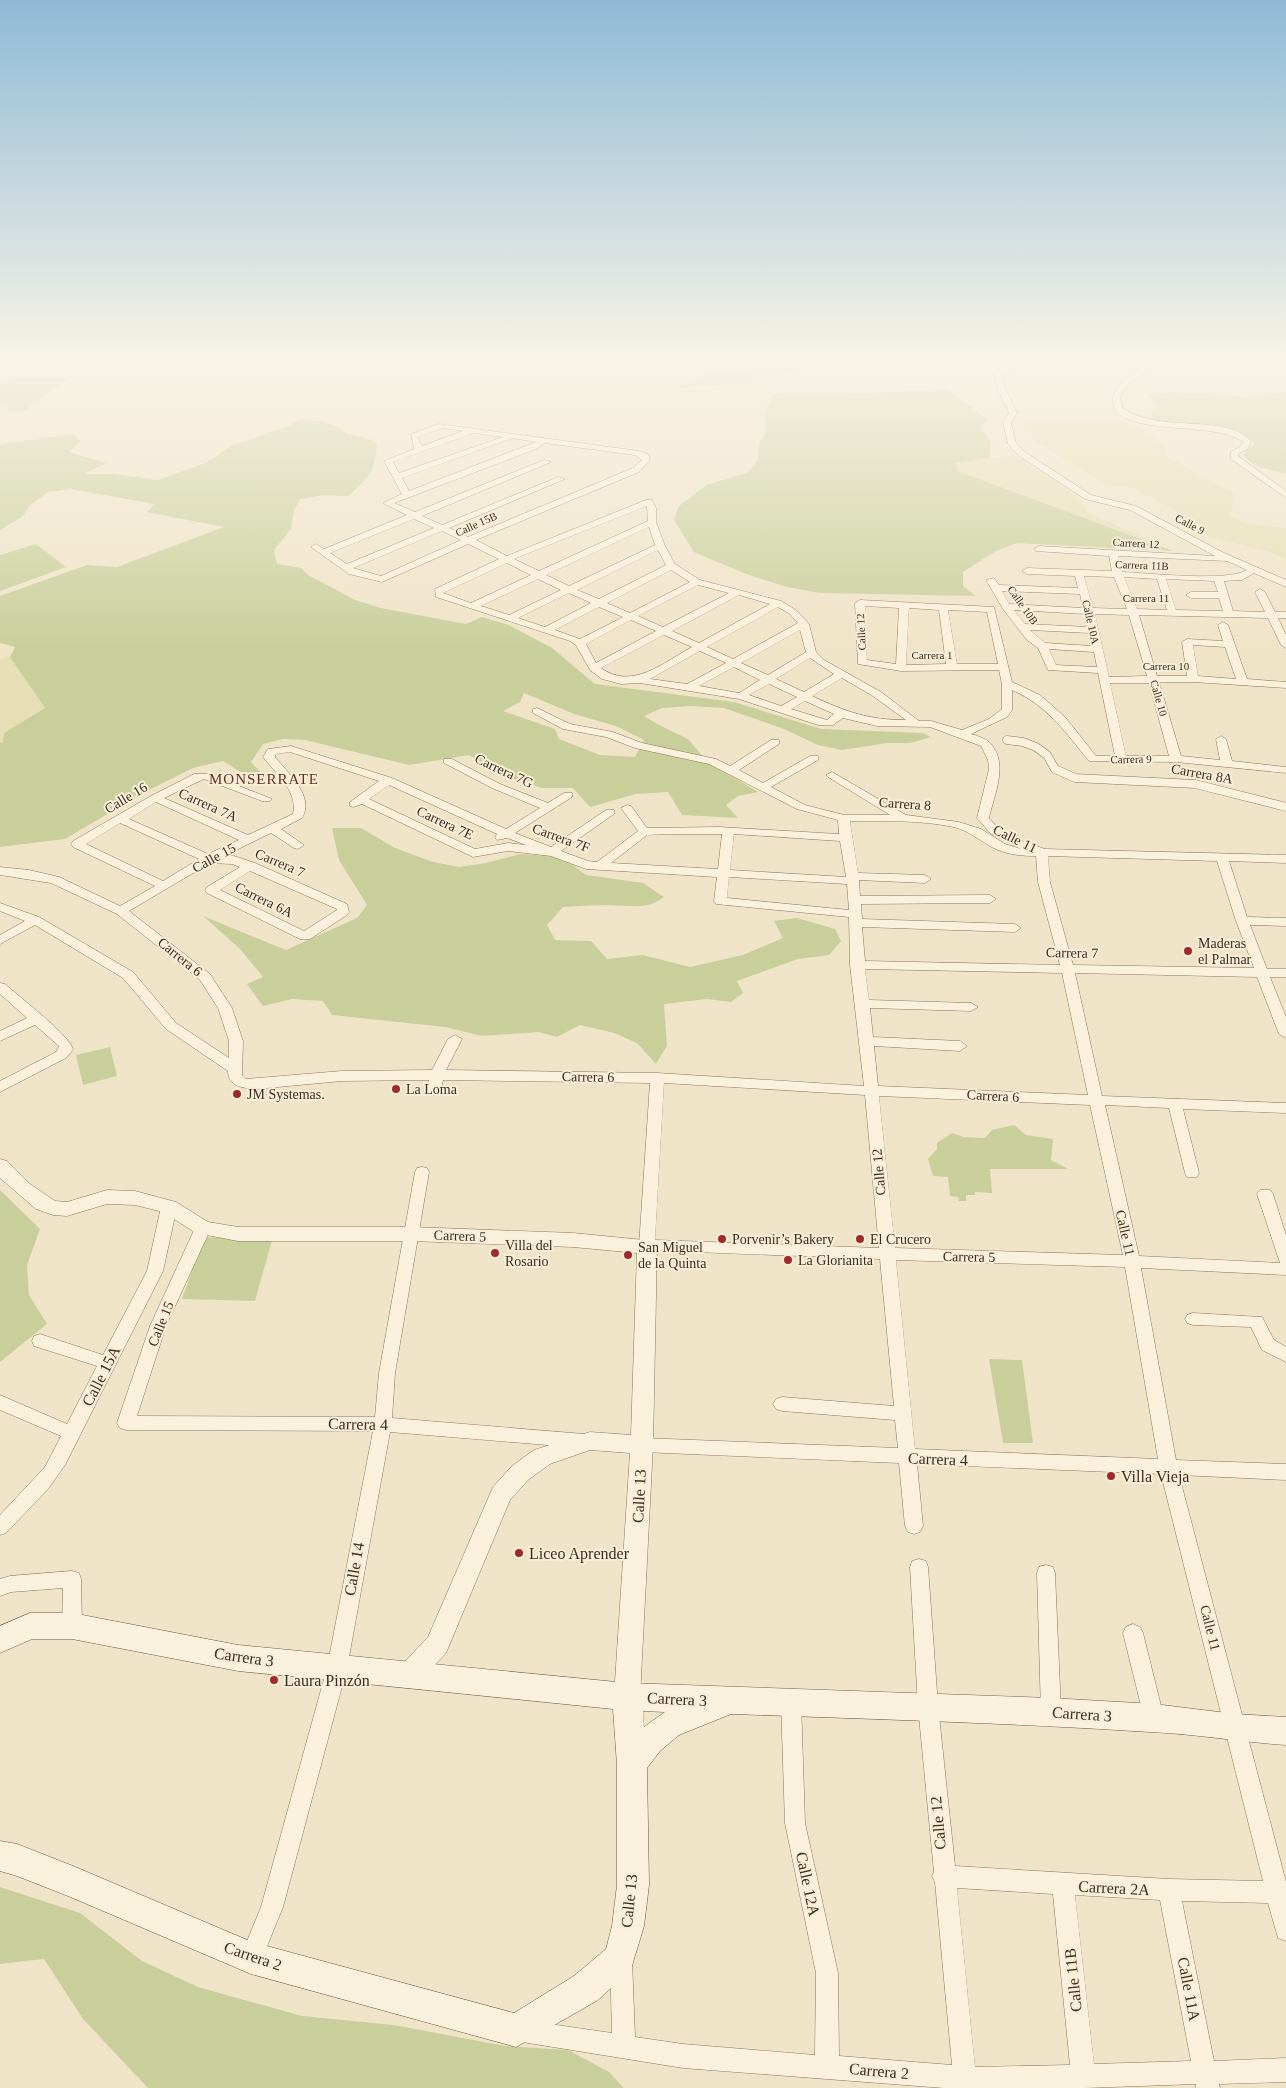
<svg xmlns="http://www.w3.org/2000/svg" width="1286" height="2088" viewBox="0 0 1286 2088" font-family="Georgia,serif">
	<style>
		.farmland { fill: #e6deb5 }
		.green { fill: #c9cf9b; fill-rule: evenodd }
		.lines { fill: none; stroke-linecap: round; stroke-linejoin: round }
		.pedestrian-casing { stroke: #8d765c; stroke-width: 9 }
		.minor-casing { stroke: #8d765c; stroke-width: 1 }
		.tertiary-casing { stroke: #8d765c; stroke-width: 1 }
		.secondary-casing { stroke: #6f573f; stroke-width: 1 }
		.pedestrian { stroke: #faf1dc; stroke-width: 8 }
		.minor { fill: #faf1dc; fill-rule: evenodd }
		.tertiary { fill: #faf1dc; fill-rule: evenodd }
		.secondary { fill: #faf1dc; fill-rule: evenodd }
		.poi-dot { fill: #9e2a2b; stroke: #f7eed8; stroke-width: 2 }
		.labels { text-anchor: middle; dominant-baseline: central; stroke-width: 4; stroke-linejoin: round; paint-order: stroke }
		.far-street-label { font-size: 11px; fill: #3d2e20; stroke: #f7eed8 }
		.street-label { font-size: 14px; fill: #3d2e20; stroke: #f7eed8 }
		.poi-label { font-size: 14px; fill: #3d2e20; stroke: #f7eed8; text-anchor: start }
		.neighbourhood-label { font-size: 15px; letter-spacing: 1px; fill: #6b2e1e; stroke: #f7eed8 }
		.near-street-label { font-size: 16px; fill: #3d2e20; stroke: #f7eed8 }
		.near-poi-label { font-size: 16px; fill: #3d2e20; stroke: #f7eed8; text-anchor: start }
	</style>
	<rect width="100%" height="100%" fill="#f0e4c8"/>
	<!-- farmland -->
	<path class="farmland" d="M1117 419 1142 429 1165 446 1166 456 1235 494 1233 506 1229 515 1246 524 1286 528V559L1267 551 1211 537 1186 527 1178 520 1175 510 1133 488 1104 483 1035 441 1025 422Z
		M1014 455 1081 499 1087 512 1173 551 957 471 955 463Z
		M10 657 45 708 4 733 3 742 0 743V659Z"/>
	<!-- green -->
	<path class="green" d="M697 359H797L793 372 765 368 749 383 676 388 718 369Z
		M21 378H70L23 412 7 411V406H0V381Z
		M948 389 988 420 980 428 991 442 989 458 956 463 957 471 1173 551 1017 543 994 552 963 572V586L976 596 820 593 787 587 746 574 694 552 674 520 679 506 708 484 747 473 758 460 759 444 766 432 765 411 773 394 831 395Z
		M1171 392 1248 397 1286 392V474C1270 468 1255 470 1244 456L1245 452 1255 444C1237 420 1195 425 1169 423 1160 422 1150 419 1141 418L1152 417V410L1159 407 1149 395Z
		M300 419 325 422 338 427 347 434 367 438 377 444C375 473 368 479 348 496L324 495 300 499 294 510 291 529 274 550 277 564 301 568 308 575 355 600 381 608 466 624 482 617 509 625 552 648 595 684 734 702 821 729 923 733 931 737 910 743H887L842 750 818 745 784 729 724 708 690 706 662 708 644 716 661 726 688 739 706 760 758 792 738 796 726 805 738 818 682 815 668 792 636 794 590 807 573 788H542L504 776 469 755 409 765 305 740 283 739 263 744 251 762 263 775 247 776 223 761 193 768 145 792 65 839 0 847V743L3 742 4 733 45 708 10 657 15 647 0 643V596L87 565 117 567 224 527 147 512 155 504 70 489 48 492 30 505 22 517 0 530V444L74 434 81 441 69 452 106 463 84 474H115L158 480 208 462 231 446 288 426ZM524 693 574 714 616 726 644 740 635 757 600 755 559 739 555 729 503 711 520 702Z
		M36 544 66 567 0 591V555Z
		M332 828H361L395 848 433 862 459 867 486 863 520 854 551 856 573 865 586 875 643 883 664 897C646 911 627 905 607 905 592 905 577 906 563 907L547 925 555 940 591 941 607 959 643 955 690 967 743 955 783 938 774 921 797 918 835 929 841 941 829 955 798 959 737 981 743 993 731 1002 707 999 664 1004 667 1046 656 1064 637 1043 614 1033 580 1025 557 1037 538 1032 482 1036 445 1027 332 1015 323 1001 292 999 263 1006 247 984 263 977 240 949 203 916 286 950 357 918 367 905 339 860Z
		M110 1047 117 1076 83 1085 76 1055Z
		M1014 1125 1026 1135 1053 1139 1051 1160 1068 1169H990L992 1193 975 1192V1195H966V1201H959L958 1197 950 1196 948 1177 933 1176 928 1159 937 1149V1143L952 1133 963 1137 985 1138 992 1130Z
		M0 1190 40 1229 27 1265 29 1295 47 1324 0 1362Z
		M204 1237 272 1240 255 1301 182 1299Z
		M989 1359 1022 1360 1033 1443H1003Z
		M0 1887 80 1913 142 1961 198 1987 302 2016 394 2025 505 2046 568 2050 609 2072 624 2088H148L83 2019 44 1959 0 1964Z"/>
	<g class="lines">
		<defs>
			<path id="pedestrian" d="M1007 740 1023 742 1036 747 1047 755 1055 769 1075 778 1195 784 1286 807"/>
			<path id="minor" d="M981 359H989L999 369 1005 364 1001 359H1009L1013 364 1010 370 1002 374 1006 390 1017 413 1011 423 1016 443 1025 452 1091 495 1136 506 1222 552 1286 580V587L1254 573 1242 580 1224 581 1233 611 1265 612 1255 592 1260 589 1265 592 1275 612H1286V618H1278L1286 635V648L1281 645 1268 618 1139 615 1157 676H1187L1182 642 1187 639 1223 641 1218 625 1223 622 1228 625 1247 679 1286 682V688L1193 682H1159L1181 756 1220 760 1216 739 1221 736 1226 739 1232 761 1286 767V773L1176 762 1089 761C1065 732 1048 706 1012 690V710L1007 717 971 734C977 736 985 738 989 742 1010 762 994 795 989 818 1002 836 1025 842 1045 849L1286 855V863L1229 861 1247 917 1286 918V926L1250 925 1267 969H1286V977H1270L1286 1017V1038L1279 1034 1257 977 1075 973 1102 1096 1286 1103V1113L1183 1109 1199 1173 1197 1177H1187L1185 1173 1169 1108 1105 1105 1139 1256 1280 1263 1257 1194 1260 1190H1270L1273 1194 1286 1235V1275L1141 1268 1176 1460 1286 1464V1480L1179 1475 1286 1882V1941L1278 1938 1268 1903 1182 1901 1214 2061 1286 2058V2082L1219 2084 1220 2088H1196V2084L1084 2088H944L683 2068 522 2042 514 2039 511 2031 514 2023 522 2020 612 2033 610 1960 613 1952 621 1949 629 1952 632 1960 635 2037 683 2044 815 2055 816 1973 785 1823 781 1702 784 1695 791 1693 798 1695 801 1702 805 1823 838 1973 839 2056 952 2065 935 1882 932 1876 934 1872 918 1706 910 1567 912 1561 919 1559 926 1561 928 1567 938 1706 955 1866 1169 1879 1263 1881 1161 1474 917 1464 923 1526 920 1532 914 1534 908 1532 905 1526 899 1463 642 1452 636 1450 633 1445 636 1440 642 1438 898 1448 895 1420 782 1411 776 1409 773 1404 776 1399 782 1397 894 1406 880 1259 641 1250 639 1246 650 1083 443 1080 441 1090 434 1095 427 1090 429 1080 342 1081 256 1089C244 1088 228 1087 228 1071L166 1029 123 978 35 925 0 944V935L25 921 0 911V903L39 917 133 972 176 1023 229 1058V1041L218 1008 200 980 117 914 51 883 0 875V867L29 870 59 877 120 906 155 886 73 847 71 844 73 841 151 796 194 774H209L272 799 270 801H262L204 779 164 798 248 835 293 814C298 791 276 774 263 757L268 749 291 746 392 778 506 829 540 808 492 788 444 763V759H452L500 784 548 803 564 793H572V797L515 833 551 847 606 810H614V814L561 851 588 861 597 862 638 831 621 808 627 805 631 806 647 828 719 827 839 834 838 820 797 809 709 764 635 748 606 737 563 729 533 713V709L537 708 570 724 613 732 642 743 716 759 730 766 771 740H779V744L739 770 763 783 810 756H818V760L771 787 805 805 844 815H890L828 777 826 775 832 772 906 815 959 822 981 829 1005 844 1021 849 990 833 977 818 989 769 988 760 981 746 930 727 877 726 843 718 833 725H818L739 699 640 683 621 684 602 679 590 670 576 645 570 641 436 597 435 589 499 559 468 544 382 582 349 574 311 547 316 544 324 549 407 515 383 503 402 494 384 461 414 449 411 434 439 424 639 451 648 454 650 460 639 472 476 540 507 556 646 500H652L656 508V522L665 546 675 564 700 580 781 601 796 610 809 624 816 652 824 660 881 692 919 721H931L962 730 989 719 1002 709V684L999 670 901 671 858 664 855 603 860 600 994 607 1012 682 1040 695 1065 717 1096 756H1115L1098 673 1048 670 1038 648 1027 640 1003 609 986 580 994 578 999 585 1078 588 1075 576 1027 574 1022 571 1027 568 1112 571 1109 556 1036 551 1034 549 1039 546 1215 556 1130 510 1085 499 1019 456 1008 444 1003 423 1009 413 998 390 994 374ZM443 428 463 431 422 446 418 437ZM474 433 503 437 399 473 393 462ZM513 438 536 442 409 491 402 478ZM545 443 635 455 642 460 633 468 468 537 449 528 565 479 558 477 442 525 422 516 551 462 544 460 415 512 394 503 536 449ZM647 506 648 521 539 571 514 559ZM414 519 434 528 347 564 330 553ZM649 527 655 545 569 586 546 575ZM442 531 461 540 381 576 353 568ZM658 550 666 565 599 599 577 590ZM1118 556 1227 561 1247 570C1228 582 1148 573 1122 572ZM507 563 531 575 471 603 443 593ZM671 570 690 582 630 613 607 603ZM1084 576 1114 577 1127 609 1093 608ZM1124 577 1157 579 1167 610 1137 609ZM538 579 561 590 509 615 481 606ZM1166 579 1214 581 1218 592H1191L1186 595 1191 598H1219L1223 611 1176 610ZM698 585 729 593 663 627 638 616ZM1002 591 1080 594 1083 608 1009 604ZM569 593 591 603 545 627 518 618ZM739 595 770 604 699 643 672 631ZM865 606 899 608 896 664 867 660ZM599 607 623 617 580 639 555 630ZM778 607 790 614 798 623 733 659 707 647ZM909 608 939 610 946 664 906 665ZM948 610 987 612 998 664H957ZM1014 610 1085 614 1088 627 1025 624ZM1095 614 1129 615 1147 676 1109 677ZM631 620 656 631 596 663 586 644ZM800 630 806 652 768 675 741 663ZM1030 630 1090 633 1092 646 1045 643ZM664 635 692 647C664 662 632 691 601 668ZM1193 645 1225 647 1236 679 1198 676ZM1049 649 1094 652 1097 667 1056 665ZM700 651 726 663 687 684 650 679ZM810 658 834 674 804 692 776 679ZM734 667 760 680 739 693 699 686ZM842 678 873 696 906 720C869 720 846 712 812 696ZM1110 683H1149L1169 756H1126ZM769 684 797 697 781 706 749 695ZM805 701 834 714 827 720 791 709ZM290 752 379 781 350 802V806L354 807 362 804 473 857 508 851 551 856 586 869 717 877 714 901 716 904 849 917 850 965 864 1086 657 1073 446 1070 462 1039 455 1035 448 1039 432 1070 342 1071 246 1079 242 1075 243 1041 232 1008 210 974 129 911 210 863 232 864 240 867 207 887 205 890 207 893 300 939H310L347 915 349 912 347 904 255 863 234 856H224L271 833 294 848 298 849 304 845 281 829 302 818C315 796 288 773 275 757L276 754ZM389 785 497 834 495 837 497 840 507 838 526 845 508 843 475 849 369 799ZM156 802 239 840 208 854 129 819ZM850 821C884 821 920 820 954 827 972 832 982 843 998 850 1011 855 1023 856 1036 856L1038 882 1060 965 865 961 862 927 1015 932 1021 928 1015 924 862 919 861 904 990 903 996 899 990 895 860 896 859 880 925 883 931 879 925 875 858 873ZM120 823 199 859 163 881 86 844ZM669 834H722L718 869 611 863 647 835ZM734 834 840 841 846 877 730 870ZM1048 856 1217 861 1236 921 1254 968 1073 965 1050 882ZM250 871 337 909V910L304 931 220 890ZM729 877 847 884 849 910 727 898ZM865 969 1062 973 1088 1095 878 1086 874 1046 960 1051 967 1046 960 1041 873 1037 870 1008 971 1011 978 1007 971 1003 869 1000ZM664 1083 865 1095 879 1248 655 1240ZM879 1096 1090 1105 1123 1255 895 1248ZM896 1260 1125 1267 1158 1459 915 1449ZM957 1888 1053 1894 1070 2065 975 2067ZM1075 1895 1160 1900 1191 2061 1094 2064Z
				M1138 359H1146L1153 368 1131 381 1120 396 1122 407C1158 435 1224 412 1251 441L1248 449 1239 453 1238 456 1286 491V498L1231 459V452L1241 446 1243 442C1216 421 1128 436 1114 408 1113 405 1113 400 1113 396L1125 377 1145 367Z
				M0 983 5 984C17 995 73 1038 73 1050L66 1058 0 1092V1081L56 1052 59 1046 35 1025 0 1041V1031L27 1018 0 994Z
				M422 1167 427 1168 429 1172 395 1373 392 1418 584 1434 590 1436 593 1441 590 1446 584 1448 390 1432 347 1668 283 1907 259 1966 251 1969 243 1966 240 1958 261 1907 327 1668 373 1431 126 1430 120 1428 117 1423 150 1326 195 1228 198 1224H208L211 1228 166 1326 137 1416 375 1417 379 1373 415 1172 417 1168Z
				M169 1201 174 1203 177 1207 163 1271 65 1465 48 1489 6 1533 0 1535V1515L45 1467 61 1436 0 1410V1395L67 1424 97 1366 34 1346 32 1341 34 1336 40 1334 103 1355 147 1271 161 1207 164 1203Z
				M1193 1313 1262 1317 1274 1340 1286 1347V1362L1262 1350 1251 1327 1193 1325 1187 1323 1185 1319 1187 1315Z
				M1046 1565 1053 1567 1055 1573 1061 1712 1058 1719 1051 1722 1044 1719 1041 1712 1037 1573 1039 1567Z
				M72 1571 79 1573 81 1579 82 1626 79 1632 72 1635 65 1632 62 1626 63 1588 11 1592 0 1596V1579L10 1576Z
				M1133 1624 1140 1627 1143 1633 1164 1718 1161 1725 1154 1728 1147 1725 1144 1718 1123 1633 1126 1627Z"/>
			<path id="tertiary" d="M0 1159 7 1161 30 1184 55 1201 67 1202 107 1190 135 1191 176 1202 208 1222 238 1227H411L573 1233 654 1241 657 1246 653 1445 640 1697 636 1705 627 1709 618 1705 614 1697 630 1453 590 1450 550 1464 528 1480 510 1500 446 1653 417 1684 408 1688 399 1684 396 1676 399 1668 428 1637 493 1487 512 1466 534 1450 590 1432 631 1435 637 1253 573 1247 411 1241H238L196 1233 163 1212 135 1205 107 1204 67 1216 53 1215 36 1209 0 1178Z"/>
			<path id="secondary" d="M30 1613H72L238 1645 627 1683 1051 1698 1154 1704 1235 1714 1286 1717V1745C1241 1742 1196 1734 1150 1732 1011 1723 871 1719 731 1714L679 1735 660 1751 647 1768 649 1885 644 1926 631 1969 598 2000 516 2047 251 1974 68 1896 17 1876 0 1871V1841L17 1844 73 1866 252 1942 514 2013 574 1976 606 1949 612 1926 617 1885V1765L613 1709 238 1671 72 1639H32L0 1653V1626ZM643 1711 665 1712 644 1727Z"/>
		</defs>
		<!-- pedestrian casing -->
		<use href="#pedestrian" class="pedestrian-casing"/>
		<!-- minor casing -->
		<use href="#minor" class="minor-casing"/>
		<!-- tertiary casing -->
		<use href="#tertiary" class="tertiary-casing"/>
		<!-- secondary casing -->
		<use href="#secondary" class="secondary-casing"/>
		<!-- pedestrian -->
		<use href="#pedestrian" class="pedestrian"/>
		<!-- minor -->
		<use href="#minor" class="minor"/>
		<!-- tertiary -->
		<use href="#tertiary" class="tertiary"/>
		<!-- secondary -->
		<use href="#secondary" class="secondary"/>
	</g>
	<!-- sky -->
	<linearGradient id="sky" x2="0" y2="1"><stop stop-color="#8fbad6"/><stop offset="0.55" stop-color="#f8f3e6"/><stop offset="1" stop-color="#f8f3e6" stop-opacity="0"/></linearGradient>
	<rect width="1286" height="651" fill="url(#sky)"/>
	<!-- markers -->
	<g class="poi-dot">
		<circle cx="1188" cy="951" r="5"/>
		<circle cx="396" cy="1089" r="5"/>
		<circle cx="237" cy="1094" r="5"/>
		<circle cx="722" cy="1239" r="5"/>
		<circle cx="860" cy="1239" r="5"/>
		<circle cx="495" cy="1253" r="5"/>
		<circle cx="628" cy="1255" r="5"/>
		<circle cx="788" cy="1260" r="5"/>
		<circle cx="1111" cy="1476" r="5"/>
		<circle cx="519" cy="1553" r="5"/>
		<circle cx="274" cy="1680" r="5"/>
	</g>
	<g class="labels">
		<!-- far-street labels -->
		<g class="far-street-label">
			<text transform="translate(476 524) rotate(-24)">Calle 15B</text>
			<text transform="translate(1190 524) rotate(27)">Calle 9</text>
			<text transform="translate(1136 543) rotate(3)">Carrera 12</text>
			<text transform="translate(1142 565) rotate(2)">Carrera 11B</text>
			<text x="1146" y="598">Carrera 11</text>
			<text transform="translate(1023 605) rotate(55)">Calle 10B</text>
			<text transform="translate(1091 622) rotate(77)">Calle 10A</text>
			<text transform="translate(861 632) rotate(-93)">Calle 12</text>
			<text x="932" y="655">Carrera 1</text>
			<text x="1166" y="666">Carrera 10</text>
			<text transform="translate(1159 698) rotate(74)">Calle 10</text>
			<text transform="translate(1131 759) rotate(-1)">Carrera 9</text>
		</g>
		<!-- street labels -->
		<g class="street-label">
			<text transform="translate(504 771) rotate(25)">Carrera 7G</text>
			<text transform="translate(1202 774) rotate(10)">Carrera 8A</text>
			<text transform="translate(126 798) rotate(-31)">Calle 16</text>
			<text transform="translate(905 804) rotate(4)">Carrera 8</text>
			<text transform="translate(208 805) rotate(24)">Carrera 7A</text>
			<text transform="translate(445 823) rotate(25)">Carrera 7E</text>
			<text transform="translate(561 838) rotate(20)">Carrera 7F</text>
			<text transform="translate(1015 839) rotate(26)">Calle 11</text>
			<text transform="translate(214 858) rotate(-29)">Calle 15</text>
			<text transform="translate(280 863) rotate(23)">Carrera 7</text>
			<text transform="translate(264 900) rotate(26)">Carrera 6A</text>
			<text transform="translate(1072 953) rotate(1)">Carrera 7</text>
			<text transform="translate(180 957) rotate(39)">Carrera 6</text>
			<text transform="translate(588 1077) rotate(1)">Carrera 6</text>
			<text transform="translate(993 1096) rotate(3)">Carrera 6</text>
			<text transform="translate(879 1172) rotate(-95)">Calle 12</text>
			<text transform="translate(1125 1233) rotate(77)">Calle 11</text>
			<text transform="translate(460 1236) rotate(2)">Carrera 5</text>
			<text transform="translate(969 1257) rotate(1)">Carrera 5</text>
			<text transform="translate(161 1324) rotate(-68)">Calle 15</text>
			<text transform="translate(1210 1628) rotate(76)">Calle 11</text>
		</g>
		<!-- poi labels -->
		<g class="poi-label">
			<text x="1198" y="943">Maderas<tspan x="1198" dy="16">el Palmar</tspan></text>
			<text x="406" y="1089">La Loma</text>
			<text x="247" y="1094">JM Systemas.</text>
			<text x="732" y="1239">Porvenir’s Bakery</text>
			<text x="870" y="1239">El Crucero</text>
			<text x="505" y="1245">Villa del<tspan x="505" dy="16">Rosario</tspan></text>
			<text x="638" y="1247">San Miguel<tspan x="638" dy="16">de la Quinta</tspan></text>
			<text x="798" y="1260">La Glorianita</text>
		</g>
		<!-- neighbourhood labels -->
		<g class="neighbourhood-label">
			<text x="264" y="779">MONSERRATE</text>
		</g>
		<!-- near-street labels -->
		<g class="near-street-label">
			<text transform="translate(101 1376) rotate(-63)">Calle 15A</text>
			<text transform="translate(358 1424) rotate(1)">Carrera 4</text>
			<text transform="translate(938 1459) rotate(2)">Carrera 4</text>
			<text transform="translate(639 1496) rotate(-87)">Calle 13</text>
			<text transform="translate(354 1569) rotate(-80)">Calle 14</text>
			<text transform="translate(244 1657) rotate(8)">Carrera 3</text>
			<text transform="translate(677 1699) rotate(3)">Carrera 3</text>
			<text transform="translate(1082 1714) rotate(4)">Carrera 3</text>
			<text transform="translate(938 1823) rotate(-95)">Calle 12</text>
			<text transform="translate(808 1884) rotate(78)">Calle 12A</text>
			<text transform="translate(1114 1888) rotate(3)">Carrera 2A</text>
			<text transform="translate(629 1901) rotate(-84)">Calle 13</text>
			<text transform="translate(253 1956) rotate(19)">Carrera 2</text>
			<text transform="translate(1073 1980) rotate(-96)">Calle 11B</text>
			<text transform="translate(1189 1989) rotate(79)">Calle 11A</text>
			<text transform="translate(879 2071) rotate(5)">Carrera 2</text>
		</g>
		<!-- near-poi labels -->
		<g class="near-poi-label">
			<text x="1121" y="1476">Villa Vieja</text>
			<text x="529" y="1553">Liceo Aprender</text>
			<text x="284" y="1680">Laura Pinzón</text>
		</g>
	</g>
</svg>
